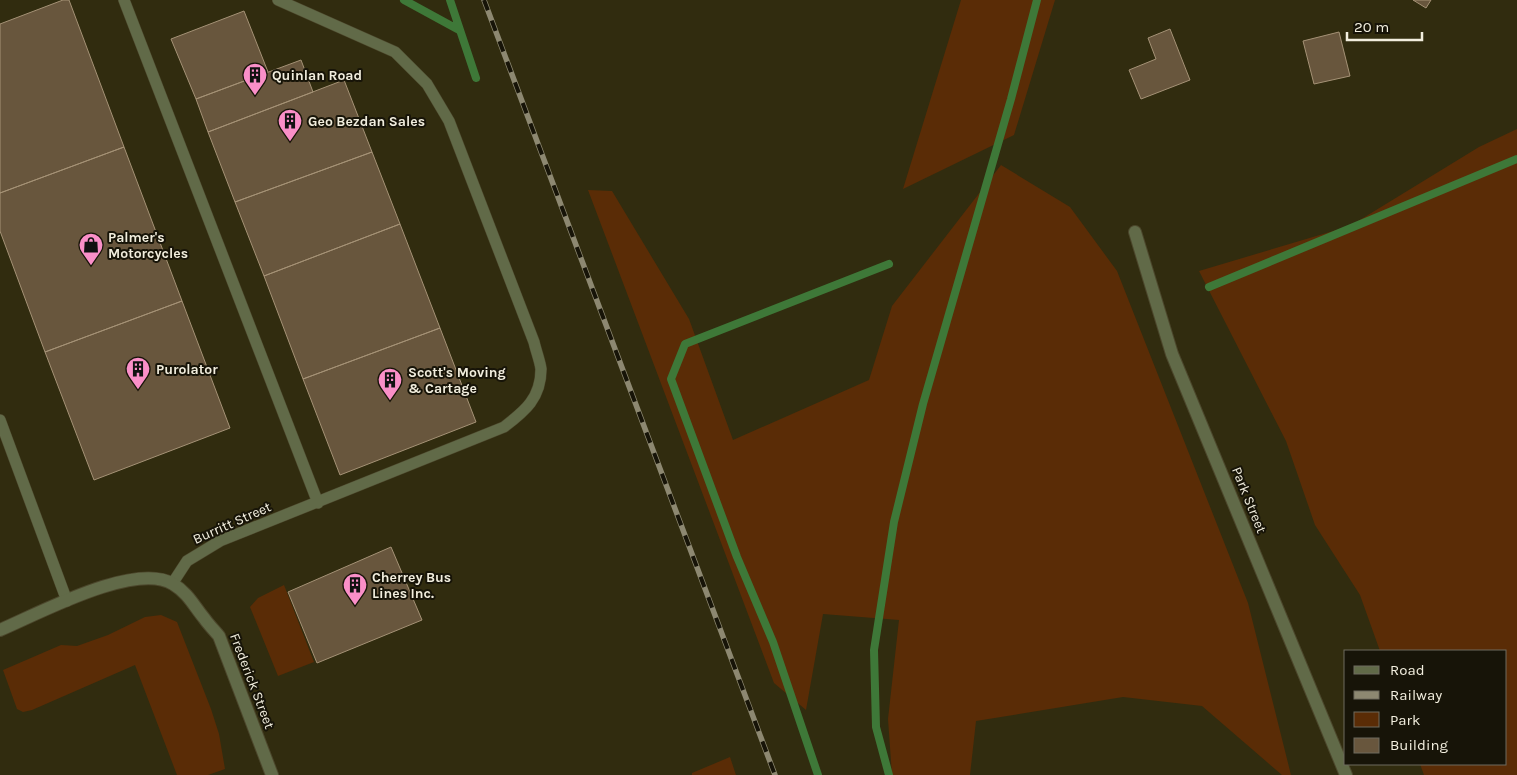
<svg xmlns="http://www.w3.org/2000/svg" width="1517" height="775" viewBox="0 0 1517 775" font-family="Karla,sans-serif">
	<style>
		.green { fill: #5a2c06 }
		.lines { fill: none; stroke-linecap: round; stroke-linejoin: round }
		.stream { stroke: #3e7838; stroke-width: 8 }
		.building { fill: #68563d; stroke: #a59276 }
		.lane-casing { stroke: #4c472c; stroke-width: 12 }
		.street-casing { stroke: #4c472c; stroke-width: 14 }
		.lane { stroke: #616a48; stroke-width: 11 }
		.street { stroke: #616a48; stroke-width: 12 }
		.rail-casing { stroke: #8d8871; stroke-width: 5.5 }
		.rail { stroke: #171408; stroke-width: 4; stroke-dasharray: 11; stroke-linecap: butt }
		.labels { text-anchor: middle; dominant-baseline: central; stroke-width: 4; stroke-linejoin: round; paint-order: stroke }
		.poi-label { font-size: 14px; font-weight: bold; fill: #f2eede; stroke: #171408; text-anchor: start }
		.street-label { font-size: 14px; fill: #f2eede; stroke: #171408 }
	</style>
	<rect width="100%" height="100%" fill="#312c0f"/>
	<!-- green -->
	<path class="green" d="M961 0H1055L1014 135 903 189Z
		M1517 129V775H1424L1420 764H1506V651H1380L1360 595 1315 525 1286 441 1199 271 1350 226 1479 147Z
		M1001 165 1070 207 1117 271 1248 603 1291 775H1282L1202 706 1123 697 976 721 970 775H892L888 719 899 620 823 614 806 710 774 683 588 190 612 191 689 319 733 440 869 380 892 306Z
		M284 585 314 662 278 676 250 607 258 598Z
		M161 615 177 622 211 709 219 734 225 769 208 775H177L135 665 32 710 23 712 17 709 3 670 61 645 77 646 108 635 145 617Z
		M730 757 736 775H692V773Z"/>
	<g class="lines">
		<!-- stream -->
		<path class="stream" d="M404 0 459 30
			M450 0 476 78
			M1209 287 1517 159
			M818 775 773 642 737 557 671 379 685 344 889 264
			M889 775 876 727 874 650 894 522 923 404 1011 99 1037 0"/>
	</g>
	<!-- building -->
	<path class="building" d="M63 0H69L124 147 0 193V24Z
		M1413 0H1431L1426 8Z
		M244 11 268 72 196 99 171 39Z
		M1170 29 1190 80 1141 99 1129 70 1156 59 1148 38Z
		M1339 32 1350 76 1314 84 1303 41Z
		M301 60 313 92 208 132 196 99Z
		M344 80 372 152 235 202 208 132Z
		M124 147 182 301 45 352 0 231V193Z
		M372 152 400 224 264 276 235 202Z
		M400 224 440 328 303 379 264 276Z
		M182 301 230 428 94 480 45 352Z
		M440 328 476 422 340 475 303 379Z
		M391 547 422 620 317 663 288 592Z"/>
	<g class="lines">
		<defs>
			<path id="lane" d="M124 0 318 503
				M0 420 67 601
				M172 584 187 561 220 541 504 427C525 411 541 398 541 369 540 361 536 351 534 342L449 121 427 84 395 52 278 0"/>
			<path id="street" d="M1135 232 1172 354 1346 775
				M0 630C38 614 135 561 173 584 188 593 194 606 204 618 208 624 214 630 219 636L272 775"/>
		</defs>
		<!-- lane casing -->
		<use href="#lane" class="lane-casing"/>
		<!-- street casing -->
		<use href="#street" class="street-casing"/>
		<!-- lane -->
		<use href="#lane" class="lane"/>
		<!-- street -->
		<use href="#street" class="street"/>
		<defs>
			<path id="rail" d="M484 0 775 775"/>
		</defs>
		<!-- rail casing -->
		<use href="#rail" class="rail-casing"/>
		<!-- rail -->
		<use href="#rail" class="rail"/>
	</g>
	<!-- icons -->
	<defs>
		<symbol id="building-pin" viewBox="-11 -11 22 30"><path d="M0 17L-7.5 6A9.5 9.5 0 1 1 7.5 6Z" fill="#fa8fc8" stroke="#171408"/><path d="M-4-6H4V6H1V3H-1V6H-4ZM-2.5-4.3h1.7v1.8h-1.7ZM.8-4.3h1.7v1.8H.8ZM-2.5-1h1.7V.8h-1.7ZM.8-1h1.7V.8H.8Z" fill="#111"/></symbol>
		<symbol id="shop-pin" viewBox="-11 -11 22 30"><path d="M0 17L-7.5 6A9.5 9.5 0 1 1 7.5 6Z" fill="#fa8fc8" stroke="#171408"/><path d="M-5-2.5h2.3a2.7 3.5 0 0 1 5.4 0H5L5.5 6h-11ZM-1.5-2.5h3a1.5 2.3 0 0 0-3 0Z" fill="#111"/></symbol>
	</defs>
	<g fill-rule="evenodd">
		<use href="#building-pin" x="241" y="61" width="28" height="38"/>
		<use href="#building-pin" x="276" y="107" width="28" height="38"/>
		<use href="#shop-pin" x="77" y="231" width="28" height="38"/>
		<use href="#building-pin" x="124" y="355" width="28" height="38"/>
		<use href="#building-pin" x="376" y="366" width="28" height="38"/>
		<use href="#building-pin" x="341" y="571" width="28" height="38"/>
	</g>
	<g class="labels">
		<!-- poi labels -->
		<g class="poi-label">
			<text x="272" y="75">Quinlan Road</text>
			<text x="308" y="121">Geo Bezdan Sales</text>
			<text x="108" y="237">Palmer's<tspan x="108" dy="16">Motorcycles</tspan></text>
			<text x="156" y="369">Purolator</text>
			<text x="408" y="372">Scott's Moving<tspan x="408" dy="16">&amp; Cartage</tspan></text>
			<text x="372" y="577">Cherrey Bus<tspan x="372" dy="16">Lines Inc.</tspan></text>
		</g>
		<!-- street labels -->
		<g class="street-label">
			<text transform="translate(1249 500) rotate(68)">Park Street</text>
			<text transform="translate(232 523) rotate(-24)">Burritt Street</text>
			<text transform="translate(252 681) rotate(69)">Frederick Street</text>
		</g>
	</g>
	<!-- legend -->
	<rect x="1344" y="650" width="162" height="115" fill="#171408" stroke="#6f6b5e"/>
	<rect x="1354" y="666" width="25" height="8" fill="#616a48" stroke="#6f6b5e"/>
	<text x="1390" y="675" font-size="15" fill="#f2eede">Road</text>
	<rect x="1354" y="691" width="25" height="8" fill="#8d8871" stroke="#6f6b5e"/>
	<text x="1390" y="700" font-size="15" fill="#f2eede">Railway</text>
	<rect x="1354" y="712" width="25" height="15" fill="#5a2c06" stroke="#6f6b5e"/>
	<text x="1390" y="725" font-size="15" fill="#f2eede">Park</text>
	<rect x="1354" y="738" width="25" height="15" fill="#68563d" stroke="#6f6b5e"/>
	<text x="1390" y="750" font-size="15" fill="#f2eede">Building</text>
	<!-- scale -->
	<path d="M1347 32v8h75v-8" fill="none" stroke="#f2eede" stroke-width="2.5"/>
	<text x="1354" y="32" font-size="15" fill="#f2eede" stroke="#171408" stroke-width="4" paint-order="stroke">20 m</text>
</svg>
